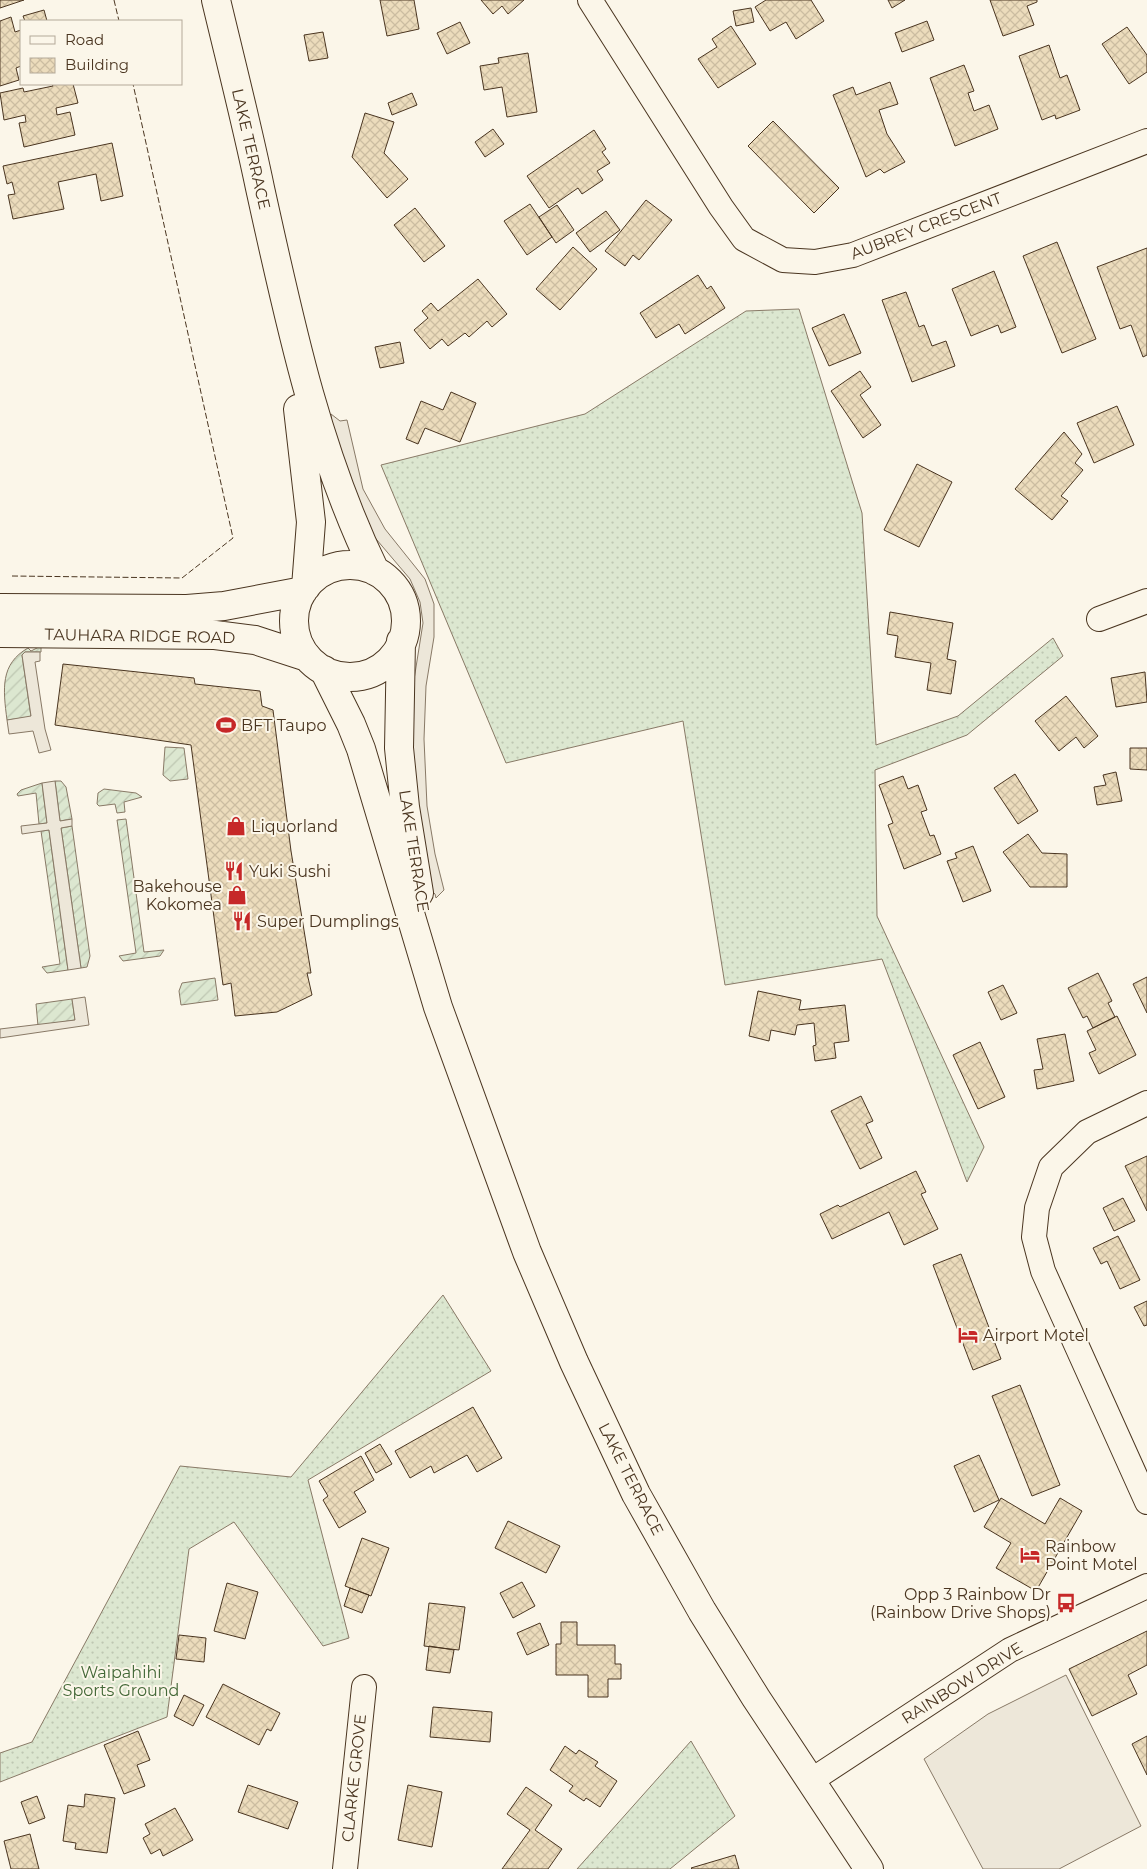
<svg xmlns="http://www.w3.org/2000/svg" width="1147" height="1869" viewBox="0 0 1147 1869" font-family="Montserrat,sans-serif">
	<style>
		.grass { fill: url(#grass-dots); stroke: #887966 }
		.garden { fill: url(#garden-furrows); stroke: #887966 }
		.parking { fill: #ede7d9; stroke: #887966 }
		.building { fill: url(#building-cross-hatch); stroke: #4a3520 }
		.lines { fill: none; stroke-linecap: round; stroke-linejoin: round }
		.street-casing { stroke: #4a3520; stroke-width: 26 }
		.secondary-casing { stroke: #4a3520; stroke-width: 30 }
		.street { stroke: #fbf6e9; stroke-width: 24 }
		.secondary { stroke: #fbf6e9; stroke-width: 28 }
		.fence { stroke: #4a3520; stroke-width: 1; stroke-dasharray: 6 2.5; stroke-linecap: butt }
		.labels { text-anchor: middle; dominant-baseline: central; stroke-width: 4; stroke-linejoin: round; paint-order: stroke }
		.street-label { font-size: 16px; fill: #4a3520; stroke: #fbf6e9 }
		.poi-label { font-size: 16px; fill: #4a3520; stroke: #fbf6e9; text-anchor: start }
		.park-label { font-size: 16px; fill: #436837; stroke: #fbf6e9 }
	</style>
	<defs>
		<pattern id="grass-dots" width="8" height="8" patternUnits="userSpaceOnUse" patternTransform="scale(1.25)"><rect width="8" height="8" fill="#dce7d0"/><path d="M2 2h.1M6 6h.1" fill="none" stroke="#bec7b2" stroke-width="1.8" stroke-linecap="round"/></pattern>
		<pattern id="garden-furrows" width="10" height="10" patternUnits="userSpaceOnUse" patternTransform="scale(1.25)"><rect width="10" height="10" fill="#dce7d0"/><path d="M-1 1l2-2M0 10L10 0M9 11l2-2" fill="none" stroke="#bec7b2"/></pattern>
		<pattern id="building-cross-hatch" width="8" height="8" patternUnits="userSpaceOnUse" patternTransform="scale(1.25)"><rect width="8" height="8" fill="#ecdcbc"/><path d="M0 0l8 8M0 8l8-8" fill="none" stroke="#ccbda1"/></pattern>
	</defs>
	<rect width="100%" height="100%" fill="#fbf6e9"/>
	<!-- grass -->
	<path class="grass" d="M799 309 862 513 876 745 958 716 1053 638 1063 656 967 735 875 770 877 916 984 1147 967 1182 882 959 725 985 683 721 506 763 381 465 585 414 746 311Z
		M443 1295 491 1371 308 1480 349 1638 323 1646 234 1522 189 1549 167 1717 0 1782V1753L32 1742 180 1466 291 1477Z
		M691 1741 735 1816 670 1869H577Z"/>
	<!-- garden -->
	<path class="garden" d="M41 646V652H25L22 655 31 717 7 720C3 689 0 664 28 648L31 651Z
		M165 747 184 748 188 779 170 781 163 775Z
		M55 781H61L66 787 72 819 60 821Z
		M42 783 47 823 39 824 36 793 18 796 17 794 21 790Z
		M104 789 136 793 142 797 124 802 125 812 117 813 115 804 99 806 97 804 98 793Z
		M126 819 144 952 164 950 160 956 123 961 119 956 136 953 117 820Z
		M72 826 90 956 87 967 81 968 61 828Z
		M49 830 68 970 47 973 42 967 60 964 41 831Z
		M215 978 218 1000 181 1005 179 991 182 983Z
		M72 999 75 1020 38 1026 36 1004Z"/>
	<!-- parking -->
	<path class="parking" d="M331 414 340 421 347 420 363 489 385 529 425 579 434 604V637L426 686 424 739 427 806 435 854 444 890 436 898 435 894 428 887 412 793 413 686 423 623 420 602 410 579 371 533 333 442Z
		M25 652H40V661L35 662 45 729 51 750 39 753 33 731 9 734 7 720 31 716 22 655Z
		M55 781 60 821 72 819V826L61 828 81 968 68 970 49 830 22 834 21 826 47 823 42 783Z
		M85 997 89 1025 0 1038V1029L75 1020 72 999Z
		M1066 1675 1141 1826 1059 1869H983L924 1759 988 1714Z"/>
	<!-- building -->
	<path class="building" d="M0 0H24L0 8Z
		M380 0H414L419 29 387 36Z
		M481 0H524L508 14 502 6 493 14Z
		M766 0H811L824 21 796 39 786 22 770 31 755 7Z
		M888 0H905L892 8Z
		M990 0H1037V2L1027 6 1034 25 1003 36Z
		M751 8 754 22 736 26 733 11Z
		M44 10 47 21H25L23 16Z
		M11 17 15 32 21 30V66L16 68 19 80 0 86V21Z
		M927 21 934 40 902 52 895 33Z
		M460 22 470 43 447 54 437 33Z
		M731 26 756 64 718 88 698 59 717 47 712 39Z
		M1127 27 1147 55V72L1129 84 1102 44Z
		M323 32 328 58 309 61 304 35Z
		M1049 45 1060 78 1067 75 1080 110 1056 119 1055 115 1042 120 1019 56Z
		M528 53 537 112 507 117 502 87 484 90 480 66 499 63 498 58Z
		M964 65 974 91 968 93 974 111 989 105 998 129 955 146 930 78Z
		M890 82 898 104 879 110 887 134 905 162 884 173 880 169 866 177 833 95 853 87 856 95Z
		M52 84H73L78 103 56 108 57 115 70 112 75 135 24 147 19 123 26 122 25 115 4 120 0 93 23 88 24 92 53 86Z
		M412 93 417 105 392 115 388 103Z
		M365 113 394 122 384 153 408 179 387 198 352 157Z
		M773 121 839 188 814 213 748 146Z
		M493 129 504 144 485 157 475 142Z
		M594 130 606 149 602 152 610 163 597 171 603 180 582 194 578 188 549 208 527 176Z
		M112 143 123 196 101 201 96 174 58 182 64 209 13 219 8 195 15 194 12 182 7 184 3 166Z
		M646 200 672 220 639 260 633 255 625 266 605 251Z
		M530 204 552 237 527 255 504 221Z
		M557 205 574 230 556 243 539 217Z
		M415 208 445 246 424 262 394 225Z
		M606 211 620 230 590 252 576 233Z
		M1057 242 1096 339 1062 353 1023 256Z
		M573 247 597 269 560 310 536 289Z
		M1147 248V355L1143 357 1131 325 1120 329 1097 267Z
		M994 271 1016 327 1001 333 998 325 971 336 952 289Z
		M698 275 707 289 711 286 725 308 685 334 679 324 656 338 640 313Z
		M478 279 507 314 492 327 487 321 469 337 465 333 448 346 442 339 430 349 414 330 428 318 422 311 431 303 438 311Z
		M906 292 919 327 924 325 932 346 946 341 955 366 912 382 882 300Z
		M844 314 861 353 829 366 812 328Z
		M400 342 404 363 380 368 375 347Z
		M860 371 871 387 860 395 881 425 863 438 831 391Z
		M451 392 476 403 460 442 425 428 418 444 406 439 421 401 443 410Z
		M1117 406 1134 445 1094 463 1077 423Z
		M1064 432 1082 454 1075 463 1083 470 1061 496 1068 501 1052 520 1015 489Z
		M917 464 952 482 919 547 884 530Z
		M890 612 953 623 947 659 956 661 951 694 927 690 931 663 895 657 898 636 887 634Z
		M63 664 194 678 195 684 260 691 262 706 273 710 291 851 311 973H307L312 995 277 1012 235 1016 231 983 223 985 191 745 55 725Z
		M1145 672 1147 702 1116 707 1111 678Z
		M1066 696 1098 736 1084 748 1076 737 1059 751 1035 721Z
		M1130 748H1147V770L1130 769Z
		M1116 772 1122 801 1097 805 1094 787 1106 785 1103 775Z
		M1015 774 1038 811 1018 824 994 788Z
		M903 776 908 789 918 785 927 810 921 812 930 836 934 835 941 854 904 869 888 825 893 823 879 785Z
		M1028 834 1042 853 1067 854V887H1030L1003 852Z
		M973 846 991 891 963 902 947 861 957 858 955 853Z
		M1098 973 1112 1001 1108 1003 1115 1017 1093 1028 1087 1016 1083 1018 1068 988Z
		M1147 977V1013L1133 984Z
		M1003 985 1017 1013 1001 1020 988 992Z
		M758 991 801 1000 799 1010 845 1005 849 1041 834 1043 836 1058 815 1061 813 1046 816 1045 814 1023 797 1025 795 1035 771 1030 769 1041 749 1036Z
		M1117 1016 1136 1055 1099 1074 1089 1053 1096 1050 1087 1031Z
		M1065 1034 1074 1081 1037 1089 1034 1070 1043 1069 1037 1039Z
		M980 1042 1005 1097 978 1109 953 1055Z
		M861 1096 873 1121 866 1124 882 1158 860 1169 831 1111Z
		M1147 1156V1211L1125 1166Z
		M916 1171 926 1192 921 1194 938 1229 904 1245 889 1212 832 1239 820 1214 838 1205 840 1207Z
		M1123 1198 1135 1221 1114 1231 1103 1208Z
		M1118 1236 1140 1280 1120 1289 1107 1261 1101 1264 1093 1248Z
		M961 1254 1001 1359 973 1370 933 1265Z
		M1147 1301V1325L1144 1326 1134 1307Z
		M1020 1385 1060 1485 1032 1496 992 1396Z
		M473 1407 502 1458 477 1472 467 1455 434 1473 431 1466 410 1478 395 1451Z
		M380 1444 392 1464 376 1473 365 1453Z
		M979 1455 999 1500 974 1512 954 1466Z
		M361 1456 374 1480 354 1492 366 1512 339 1528 323 1500 328 1496 319 1481Z
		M1001 1498 1045 1524 1060 1498 1082 1511 1036 1591 996 1568 1011 1543 984 1527Z
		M508 1521 560 1546 546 1573 495 1548Z
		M362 1538 389 1548 371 1596 345 1586Z
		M522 1582 535 1606 513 1618 500 1593Z
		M227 1583 258 1592 245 1639 214 1631Z
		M350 1588 369 1595 362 1613 344 1606Z
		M429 1603 465 1607 459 1650 424 1646Z
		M561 1622H577V1645H615V1664H621V1679H608V1697H588V1675H556V1644H561Z
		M540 1623 549 1645 527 1655 517 1633Z
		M1147 1631V1665L1128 1675 1137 1694 1092 1716 1069 1669Z
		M179 1635 206 1638 204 1662 176 1659Z
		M429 1646 454 1650 450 1673 426 1670Z
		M223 1684 280 1713 271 1731 267 1729 259 1745 206 1717Z
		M184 1695 204 1705 193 1726 174 1716Z
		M433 1707 492 1712 490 1742 430 1737Z
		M138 1731 150 1760 137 1765 145 1786 124 1794 104 1745Z
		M1147 1736V1775L1132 1744Z
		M565 1746 576 1754 579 1750 598 1762 595 1766 617 1781 600 1807 586 1798 584 1801 569 1791 573 1786 550 1770Z
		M248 1785 298 1802 288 1829 238 1812Z
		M408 1785 442 1792 432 1847 398 1840Z
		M526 1787 552 1805 535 1830 562 1849 548 1869H502L530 1830 507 1814Z
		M85 1794 115 1798 107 1853 75 1849 76 1843 63 1841 68 1805 84 1807Z
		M37 1796 45 1818 29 1824 21 1802Z
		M175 1808 193 1840 163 1856 160 1849 151 1854 143 1838 150 1834 145 1824Z
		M30 1834 39 1869H11L4 1841Z
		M735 1855 739 1869H692L691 1868Z"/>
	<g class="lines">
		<defs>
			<path id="street" d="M590 0 721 207 744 239 783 260 815 262 853 255 1147 141
				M1099 619 1147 601
				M1147 1103 1087 1132 1051 1167 1037 1208 1034 1237 1043 1271 1147 1502
				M812 1780 1010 1650 1147 1586
				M345 1869 364 1687"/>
			<path id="secondary" d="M216 0C231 63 247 125 260 188 289 319 316 450 375 571
				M298 409 311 522 306 587
				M294 621a56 56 0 1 1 112 0a56 56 0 1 1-112 0Z
				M0 608 187 609 224 606 303 591
				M0 633 215 635 255 640 307 657
				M401 641 399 748 405 807 419 893
				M324 670 351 724 361 749 438 1007 527 1252 574 1362 636 1494 702 1611 756 1698 869 1869"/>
		</defs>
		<!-- street casing -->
		<use href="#street" class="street-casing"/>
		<!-- secondary casing -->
		<use href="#secondary" class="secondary-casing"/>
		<!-- street -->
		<use href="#street" class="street"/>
		<!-- secondary -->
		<use href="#secondary" class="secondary"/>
		<!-- fence -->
		<path class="fence" d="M114 0 119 21
			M12 576 182 578 233 538 133 84"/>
	</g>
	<!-- icons -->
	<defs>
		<symbol id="stadium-bare" viewBox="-9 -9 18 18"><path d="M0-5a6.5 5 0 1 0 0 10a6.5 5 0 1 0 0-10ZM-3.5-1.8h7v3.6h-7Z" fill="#c62828" stroke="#fbf6e9" stroke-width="2.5" paint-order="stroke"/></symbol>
		<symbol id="shop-bare" viewBox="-9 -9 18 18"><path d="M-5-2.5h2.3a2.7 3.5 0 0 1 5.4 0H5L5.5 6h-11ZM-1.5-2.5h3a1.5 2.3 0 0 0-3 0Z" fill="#c62828" stroke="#fbf6e9" stroke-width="2.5" paint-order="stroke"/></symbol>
		<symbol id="restaurant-bare" viewBox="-9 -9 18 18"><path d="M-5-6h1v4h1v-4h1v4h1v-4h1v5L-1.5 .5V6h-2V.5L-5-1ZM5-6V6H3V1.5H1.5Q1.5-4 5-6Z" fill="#c62828" stroke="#fbf6e9" stroke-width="2.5" paint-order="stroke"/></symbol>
		<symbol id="hotel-bare" viewBox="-9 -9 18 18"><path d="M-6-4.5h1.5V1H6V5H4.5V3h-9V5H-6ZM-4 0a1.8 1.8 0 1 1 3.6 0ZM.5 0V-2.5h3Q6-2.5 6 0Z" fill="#c62828" stroke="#fbf6e9" stroke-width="2.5" paint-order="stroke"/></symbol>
		<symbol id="bus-bare" viewBox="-9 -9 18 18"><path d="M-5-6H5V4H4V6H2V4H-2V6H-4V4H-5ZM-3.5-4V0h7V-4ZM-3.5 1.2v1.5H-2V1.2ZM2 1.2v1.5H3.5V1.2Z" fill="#c62828" stroke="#fbf6e9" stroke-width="2.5" paint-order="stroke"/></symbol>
	</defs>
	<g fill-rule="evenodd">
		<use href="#stadium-bare" x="212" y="711" width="28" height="28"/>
		<use href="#shop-bare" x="222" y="812" width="28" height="28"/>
		<use href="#restaurant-bare" x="220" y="857" width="28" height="28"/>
		<use href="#shop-bare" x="223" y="881" width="28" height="28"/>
		<use href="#restaurant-bare" x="228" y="907" width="28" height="28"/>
		<use href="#hotel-bare" x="954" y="1321" width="28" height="28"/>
		<use href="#hotel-bare" x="1016" y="1541" width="28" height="28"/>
		<use href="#bus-bare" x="1052" y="1589" width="28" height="28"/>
	</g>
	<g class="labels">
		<!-- street labels -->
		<g class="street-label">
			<text transform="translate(251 149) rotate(77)">LAKE TERRACE</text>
			<text transform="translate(926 226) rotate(-21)">AUBREY CRESCENT</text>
			<text transform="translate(140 636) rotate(1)">TAUHARA RIDGE ROAD</text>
			<text transform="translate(414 851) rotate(81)">LAKE TERRACE</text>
			<text transform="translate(631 1479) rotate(63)">LAKE TERRACE</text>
			<text transform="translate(962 1683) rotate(-32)">RAINBOW DRIVE</text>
			<text transform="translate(354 1778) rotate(-84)">CLARKE GROVE</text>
		</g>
		<!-- poi labels -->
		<g class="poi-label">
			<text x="241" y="725">BFT Taupo</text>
			<text x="251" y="826">Liquorland</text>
			<text x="249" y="871">Yuki Sushi</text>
			<text x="222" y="886" text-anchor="end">Bakehouse<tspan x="222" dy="18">Kokomea</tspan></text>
			<text x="257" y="921">Super Dumplings</text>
			<text x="983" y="1335">Airport Motel</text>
			<text x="1045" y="1546">Rainbow<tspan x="1045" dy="18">Point Motel</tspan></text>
			<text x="1051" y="1594" text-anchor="end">Opp 3 Rainbow Dr<tspan x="1051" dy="18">(Rainbow Drive Shops)</tspan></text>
		</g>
		<!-- park labels -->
		<g class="park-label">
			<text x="121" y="1672">Waipahihi<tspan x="121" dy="18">Sports Ground</tspan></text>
		</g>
	</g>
	<!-- legend -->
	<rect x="20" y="20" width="162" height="65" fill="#fbf6e9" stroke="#b4a999"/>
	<rect x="30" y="36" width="25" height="8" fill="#fbf6e9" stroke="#b4a999"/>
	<text x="65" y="45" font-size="15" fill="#4a3520">Road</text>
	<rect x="30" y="58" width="25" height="15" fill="url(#building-cross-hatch)" stroke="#b4a999"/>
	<text x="65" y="70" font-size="15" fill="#4a3520">Building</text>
</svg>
